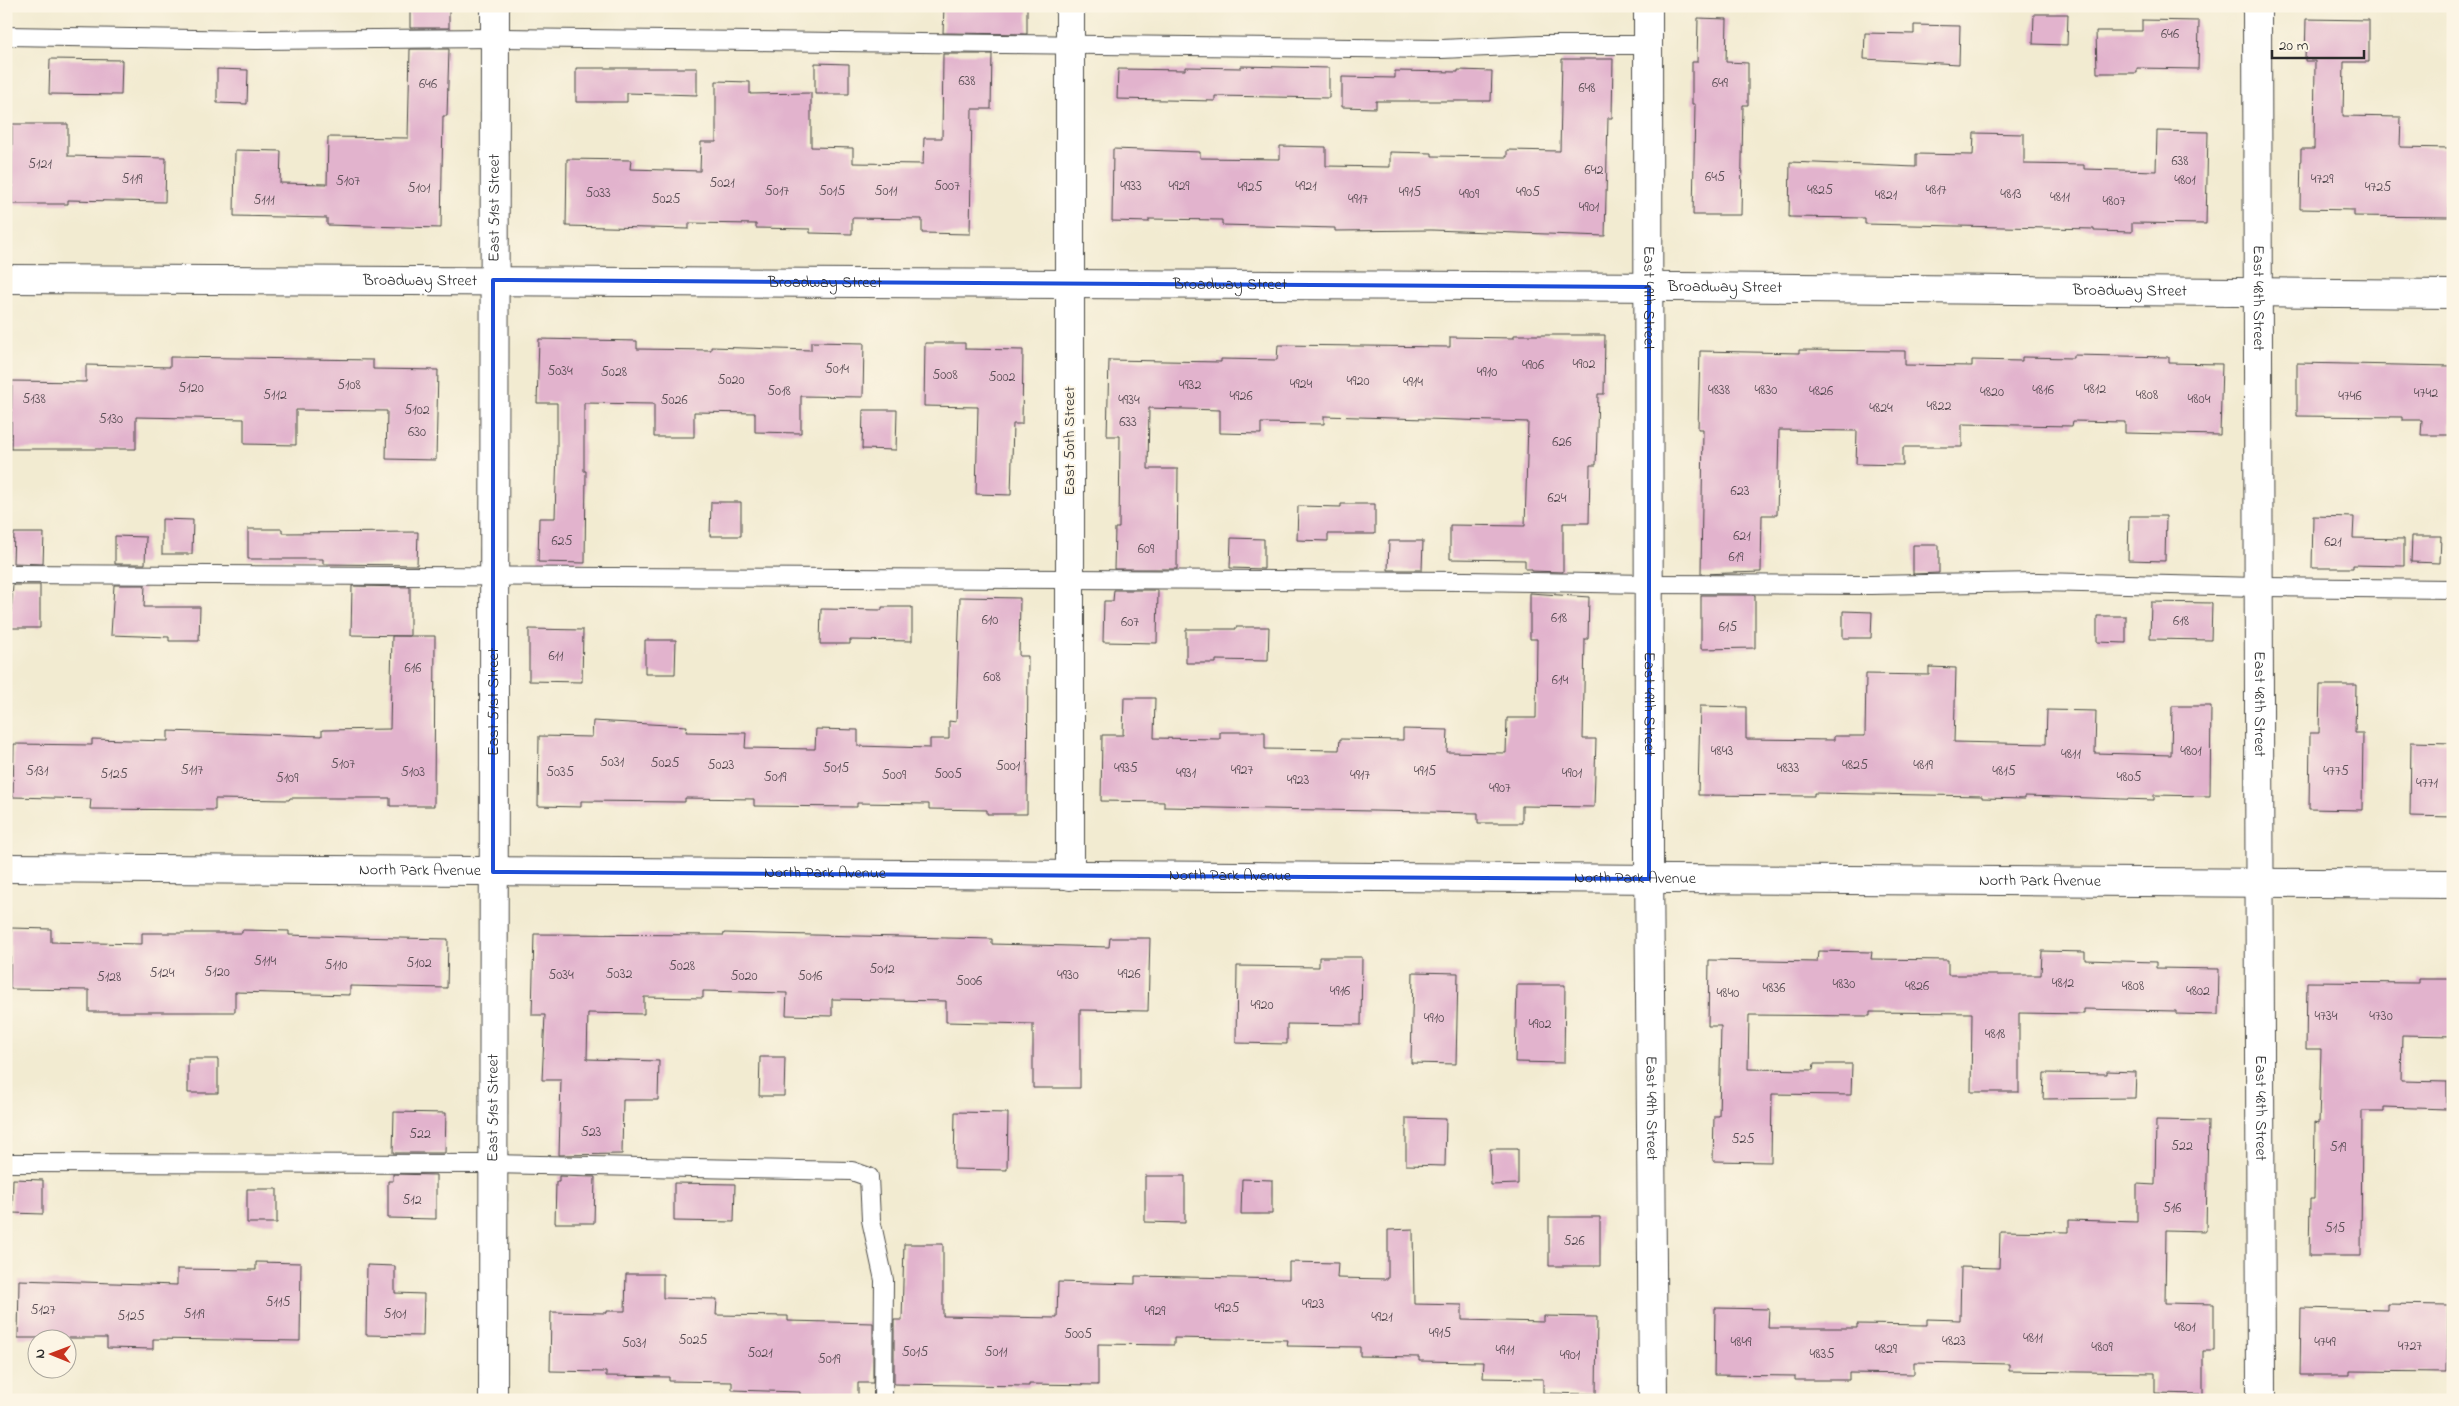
<svg xmlns="http://www.w3.org/2000/svg" width="2459" height="1406" viewBox="0 0 2459 1406" font-family="'Indie Flower',sans-serif">
	<style>
		.building { fill: #e2b3cd }
		.lines { fill: none; stroke-linecap: round; stroke-linejoin: round }
		.lane-casing { stroke: #494844; stroke-width: 20 }
		.street-casing { stroke: #494844; stroke-width: 30 }
		.secondary-casing { stroke: #494844; stroke-width: 30 }
		.lane { stroke: #fff; stroke-width: 18 }
		.street { stroke: #fff; stroke-width: 28 }
		.secondary { stroke: #fff; stroke-width: 28 }
		.marked { fill: none; stroke: #1d4ed8; stroke-width: 4; stroke-linejoin: round }
		.labels { text-anchor: middle; dominant-baseline: central; stroke-width: 4; stroke-linejoin: round; paint-order: stroke }
		.number-label { font-size: 14px; fill: #594d54 }
		.street-label { font-size: 16px; fill: #2b2b2b; stroke: #fcf5e5 }
	</style>
	<rect width="100%" height="100%" fill="#fcf5e5"/>
	<filter id="ink" filterUnits="userSpaceOnUse"><feTurbulence type="fractalNoise" baseFrequency=".02" numOctaves="2"/><feDisplacementMap in="SourceGraphic" scale="10" xChannelSelector="R" yChannelSelector="G"/><feConvolveMatrix kernelMatrix="1 2 1 2 8 2 1 2 1" color-interpolation-filters="sRGB"/></filter>
	<filter id="wash" filterUnits="userSpaceOnUse"><feTurbulence type="fractalNoise" baseFrequency=".0096" numOctaves="4" result="noise"/><feDisplacementMap in="SourceGraphic" scale="20" xChannelSelector="R" yChannelSelector="G"/><feGaussianBlur stdDeviation="1.12" result="paint"/><feColorMatrix in="noise" values="0 0 0 0 0 0 0 0 0 0 0 0 0 0 0 0 0 1.4 0 .05"/><feComposite in="paint" operator="in"/></filter>
	<g filter="url(#wash)">
		<rect width="100%" height="100%" fill="#f2ebd1"/>
		<g id="blocks">
			<!-- building -->
			<path class="building" d="M410 6H449V28H410Z
				M944 6H1027V34L943 33Z
				M2034 14H2068L2067 45 2033 44Z
				M1698 18 1727 19 1726 62 1748 63V105H1743L1741 215H1693L1695 104H1692V62H1697Z
				M2306 19 2369 20V62H2344L2343 116 2401 117 2400 147 2450 148 2449 217 2354 216V210L2300 209 2301 149H2314L2315 61H2305Z
				M2142 20 2199 21 2198 69 2137 68V73H2097L2096 31H2142Z
				M1914 25 1960 26 1959 64 1864 59 1865 33 1914 34Z
				M410 49H449L447 116H443L441 228 327 225V218L234 216 235 150 281 151 280 183 327 184 328 137 408 138Z
				M943 54H992L991 109H972L970 234 922 233V219L852 218V234L810 233V229L756 228V224L689 223V229L566 226 567 159 631 160 630 169 700 171 701 142H716V81L750 82V94L811 93V147L853 148V163L923 164 924 138H942Z
				M50 59 122 60 121 95 49 94Z
				M1562 59H1613L1612 118H1608L1605 236 1431 230 1335 231V228L1222 225V220L1149 219V222L1112 221 1113 149 1200 152V158L1280 159V146L1326 147V166L1390 167V152L1432 153V156L1507 157V150L1560 151Z
				M815 63 849 64V94H815Z
				M1241 66 1329 68V98L1215 96V101L1117 99 1118 69 1185 70V67L1241 68Z
				M576 68H697V95L627 93V102H576Z
				M217 69 248 70 247 104 217 103Z
				M1458 70 1492 71 1491 101H1376V108L1342 107V77L1395 78V71L1458 72Z
				M12 124H68V156L166 158 165 202 68 200V204H12Z
				M2157 131 2208 132 2206 224 2132 223V232L2094 231V229L1865 224V218L1789 217 1790 162 1916 167V154L1973 155 1974 133 2024 134V164L2084 165V169L2156 171Z
				M1514 335H1605L1604 394H1598L1596 465H1590L1589 523H1563V572L1531 571V569H1525V560L1450 559V525L1525 526 1528 422 1324 416V424L1261 423V434L1220 433V410L1149 408 1148 469H1178L1177 569H1114L1115 528H1119L1120 436H1107L1109 360 1221 362V359L1277 360 1278 345 1450 347V337L1514 338Z
				M539 339 637 341V349L711 350V347L811 350V342L864 343 863 397 801 396V433L755 432V413L694 412V437H654V404L584 403V471H586L585 563 538 562 539 518H555L557 448V403H537Z
				M925 343H965V349L1023 350 1022 424H1013L1011 495 976 494 978 407 924 406Z
				M1799 350 1905 351V365L1972 366V360L2022 361V357L2073 358V355L2169 357V363L2222 364 2220 435 2125 433V422L2073 421 2072 426 1962 424V447H1903V465L1856 464 1857 431 1779 430 1777 515H1762L1761 572 1701 574 1703 429H1698L1700 351 1799 353Z
				M170 357 373 360V369L438 370 436 460 386 459 387 411 296 410V445L244 444V419L136 417V449H11L12 381 86 382V365L170 367Z
				M2297 363 2451 366 2450 435H2421L2422 420H2402V417L2297 416Z
				M863 410H897L896 450 862 449Z
				M711 502H741V536H710Z
				M1341 504H1375V534H1328V541L1297 540 1298 506 1341 507Z
				M2129 516H2166L2165 561 2128 560Z
				M2313 516 2354 517 2353 538 2404 539V566L2353 565V568H2312Z
				M162 519 193 520 192 554H162Z
				M248 529H282V533L418 532 417 565 323 564V559H248Z
				M14 533H44L43 564 13 563Z
				M115 536 146 537 145 564H115Z
				M2412 536H2441L2440 563 2411 562Z
				M1231 538 1264 539V569L1230 568Z
				M1389 541H1423L1422 570H1388Z
				M1913 545H1939V573L1913 574Z
				M13 585H40V628H10Z
				M114 585H145L144 607H200L199 641H169V637L111 635Z
				M352 586 410 587V636L351 635Z
				M1114 590H1158L1157 643 1103 642 1104 601H1113Z
				M1530 593 1589 597 1588 639H1585L1583 739H1596L1594 807 1522 806V823H1478V813L1164 807V802L1101 801 1102 735H1123L1124 698H1155L1154 738 1220 739V732H1265V749L1339 750 1340 739 1403 740V729L1448 730 1447 752 1506 753 1507 718H1536L1537 639H1530Z
				M1701 595H1755V648L1701 649Z
				M960 597 1020 598 1019 656H1028L1027 814H987V810L929 809V804L857 803V807L754 806V799L685 798V802L581 801V807L538 806 539 736 592 737 593 721 687 726 686 732 746 733 745 748 815 749 816 729 858 730V746L930 748V739H949V721L956 722Z
				M2151 602 2212 603 2211 640 2150 639Z
				M882 607H912V641L850 640V644H820L821 609 882 610Z
				M1843 611 1872 612 1871 638H1843Z
				M2097 616H2126V643L2097 642Z
				M1236 627H1269L1268 661 1216 660V663H1186V629H1236Z
				M529 629 583 630 582 682 529 681Z
				M392 636H435L434 806H390V798H290L289 800 215 799V810L90 809 91 799 13 797 14 744 92 745V739L168 741V731L322 736V730L390 729Z
				M645 640H676L675 674H645Z
				M1929 667 1956 668 1954 742 2046 744 2047 710 2096 711 2095 753 2171 755 2172 706H2211L2210 796 2154 795V800L2025 796V799L1982 798V796L1814 793V796L1698 795 1700 706 1746 707V739L1834 740V736H1865L1866 674 1929 675Z
				M2320 685H2356L2355 733H2363L2362 810 2309 809 2310 733H2319Z
				M2411 742 2453 743V817L2410 816Z
				M11 928 51 929V942L142 944V933H242V930L289 931V935L351 937 448 939 447 988 350 986V995L235 992V1012H89V990L10 989Z
				M724 933 992 939V944L1109 947 1110 938H1150L1148 1011 1080 1010V1088H1033V1024L946 1022V1001L832 999V1016L786 1015 787 993 703 991V998L644 997V1014L588 1013 587 1059 659 1061 658 1100H623L622 1154 559 1155 561 1080H542L545 1015H532L534 934 724 935Z
				M1818 951 1872 952 1871 959 1948 960V975H2041L2042 951 2085 952V960L2156 962V968L2219 969 2218 1015 2176 1014V1011L2084 1009V1014L2019 1013V1092H1971L1972 1013 1870 1012V1016L1749 1015 1748 1069 1813 1070 1814 1064H1852L1851 1095 1772 1094 1771 1162 1713 1161 1714 1116H1719L1721 1026H1708L1709 960 1817 962Z
				M1319 957H1362L1361 1025 1287 1024V1044L1236 1043 1237 966 1319 967Z
				M1413 972 1458 973 1456 1064 1411 1063Z
				M2419 979H2453V1036L2402 1035 2401 1081 2447 1082V1109L2384 1107V1111H2362L2361 1256H2309L2310 1199H2314L2315 1122 2319 1123 2321 1049H2306L2307 982 2419 983Z
				M1517 985H1565L1564 1063 1515 1062Z
				M760 1057H785L784 1096H759Z
				M188 1059H218V1093H188Z
				M2107 1071 2136 1072 2135 1098 2043 1099 2044 1073 2107 1074Z
				M394 1112 446 1113 445 1153H393Z
				M955 1112 1008 1113 1007 1170 954 1169Z
				M1406 1118 1446 1119 1445 1166 1406 1165Z
				M2156 1120 2208 1121 2206 1231 2166 1230 2165 1303 2214 1304V1351H2203V1394L2155 1393V1373L2009 1371V1364L1914 1362V1374L1849 1373V1380H1795V1376L1714 1375 1715 1308 1769 1309 1768 1328H1857V1324L1927 1325V1319L1960 1320 1961 1267 1999 1268 2000 1231 2069 1232V1220L2137 1222V1184L2155 1185Z
				M1490 1149H1518V1184L1491 1185Z
				M393 1174 436 1175V1219L388 1218V1181H393Z
				M559 1176 595 1177 594 1223H555L556 1182H559Z
				M1145 1176H1185V1223L1145 1222Z
				M13 1179 43 1180V1214L12 1213Z
				M1242 1179 1272 1180V1214H1241Z
				M674 1183 735 1184 734 1222 674 1221Z
				M247 1189H277V1223H247Z
				M1549 1217H1600V1266H1549Z
				M1413 1229 1414 1304 1462 1305V1320L1544 1322V1316L1597 1317 1596 1394 1543 1393V1379L1483 1378 1484 1362 1419 1361V1357L1360 1356V1347L1287 1346 1288 1340 1174 1338V1345L1098 1344V1385L1029 1384V1386L894 1384V1320H902L904 1244H943V1316L1057 1318 1058 1282 1135 1284V1276L1289 1279V1262L1338 1263 1337 1278 1388 1279V1230Z
				M256 1262 301 1263 300 1341 153 1339V1349L107 1348V1338H18L19 1280 177 1285V1269L256 1270Z
				M367 1265 395 1266V1293L424 1294 423 1336 366 1335Z
				M626 1274H663V1298L717 1299 716 1315 788 1316V1321L873 1323V1383H858V1396L800 1395V1392L732 1390V1382L669 1381V1377L606 1376V1372L550 1371 551 1312 607 1313V1311H625Z
				M2387 1304 2448 1305 2447 1372 2349 1371V1375H2300L2301 1308 2387 1310Z"/>
		</g>
	</g>
	<g filter="url(#ink)">
		<use href="#blocks" fill-opacity="0" stroke="#494844" stroke-width="1"/>
		<g class="lines">
			<defs>
				<path id="lane" d="M6 36 256 40 495 38 1441 49 1539 45H1648
					M6 574 1465 581 1649 584 1870 585 2038 582 2259 587 2453 589
					M6 1163 493 1164 852 1171 869 1177 871 1220 884 1280 883 1400"/>
				<g id="street">
					<path d="M1070 6V876"/>
					<path id="s1" d="M2257 6 2261 1400"/>
					<path id="s2" d="M6 279 1679 287 2453 294"/>
					<path id="s3" d="M6 868 2453 884"/>
					<path id="s4" d="M493 1400 495 6"/>
				</g>
				<g id="secondary">
					<path id="s5" d="M1648 6 1649 855 1653 1400"/>
				</g>
			</defs>
			<!-- lane casing -->
			<use href="#lane" class="lane-casing"/>
			<!-- street casing -->
			<use href="#street" class="street-casing"/>
			<!-- secondary casing -->
			<use href="#secondary" class="secondary-casing"/>
			<!-- lane -->
			<use href="#lane" class="lane"/>
			<!-- street -->
			<use href="#street" class="street"/>
			<!-- secondary -->
			<use href="#secondary" class="secondary"/>
		</g>
	</g>
	<!-- marked area -->
	<path class="marked" d="M493 280 1649 287V879L493 872Z"/>
	<g class="labels">
		<!-- number labels -->
		<g class="number-label">
			<text x="2170" y="34">646</text>
			<text x="967" y="81">638</text>
			<text x="1720" y="83">649</text>
			<text x="428" y="84">646</text>
			<text x="1587" y="88">648</text>
			<text x="2180" y="161">638</text>
			<text x="40" y="164">5121</text>
			<text x="1594" y="170">642</text>
			<text x="1715" y="177">645</text>
			<text x="132" y="179">5119</text>
			<text x="2322" y="179">4729</text>
			<text x="2185" y="180">4801</text>
			<text x="348" y="181">5107</text>
			<text x="722" y="183">5021</text>
			<text x="947" y="186">5007</text>
			<text x="1131" y="186">4933</text>
			<text x="1179" y="186">4929</text>
			<text x="1306" y="186">4921</text>
			<text x="1250" y="187">4925</text>
			<text x="2378" y="187">4725</text>
			<text x="419" y="188">5101</text>
			<text x="1820" y="190">4825</text>
			<text x="1936" y="190">4817</text>
			<text x="777" y="191">5017</text>
			<text x="832" y="191">5015</text>
			<text x="886" y="191">5011</text>
			<text x="1410" y="192">4915</text>
			<text x="1528" y="192">4905</text>
			<text x="598" y="193">5033</text>
			<text x="1469" y="194">4909</text>
			<text x="2011" y="194">4813</text>
			<text x="1886" y="195">4821</text>
			<text x="2060" y="197">4811</text>
			<text x="666" y="199">5025</text>
			<text x="1358" y="199">4917</text>
			<text x="264" y="200">5111</text>
			<text x="2114" y="201">4807</text>
			<text x="1589" y="207">4901</text>
			<text x="1584" y="364">4902</text>
			<text x="1533" y="365">4906</text>
			<text x="837" y="369">5014</text>
			<text x="560" y="371">5034</text>
			<text x="614" y="372">5028</text>
			<text x="1487" y="372">4910</text>
			<text x="945" y="375">5008</text>
			<text x="1002" y="377">5002</text>
			<text x="731" y="380">5020</text>
			<text x="1358" y="381">4920</text>
			<text x="1413" y="382">4914</text>
			<text x="1301" y="384">4924</text>
			<text x="349" y="385">5108</text>
			<text x="1190" y="385">4932</text>
			<text x="191" y="388">5120</text>
			<text x="2095" y="389">4812</text>
			<text x="1719" y="390">4838</text>
			<text x="1766" y="390">4830</text>
			<text x="2043" y="390">4816</text>
			<text x="779" y="391">5018</text>
			<text x="1821" y="391">4826</text>
			<text x="1992" y="392">4820</text>
			<text x="2426" y="393">4742</text>
			<text x="275" y="395">5112</text>
			<text x="2147" y="395">4808</text>
			<text x="1241" y="396">4926</text>
			<text x="2350" y="396">4746</text>
			<text x="34" y="399">5138</text>
			<text x="2199" y="399">4804</text>
			<text x="674" y="400">5026</text>
			<text x="1129" y="400">4934</text>
			<text x="1939" y="406">4822</text>
			<text x="1881" y="408">4824</text>
			<text x="417" y="410">5102</text>
			<text x="111" y="419">5130</text>
			<text x="1128" y="422">633</text>
			<text x="417" y="432">630</text>
			<text x="1562" y="442">626</text>
			<text x="1740" y="491">623</text>
			<text x="1557" y="498">624</text>
			<text x="1742" y="536">621</text>
			<text x="562" y="541">625</text>
			<text x="2333" y="542">621</text>
			<text x="1146" y="549">609</text>
			<text x="1736" y="557">619</text>
			<text x="1559" y="618">618</text>
			<text x="990" y="620">610</text>
			<text x="2181" y="621">618</text>
			<text x="1130" y="622">607</text>
			<text x="1728" y="627">615</text>
			<text x="556" y="656">611</text>
			<text x="413" y="668">616</text>
			<text x="992" y="677">608</text>
			<text x="1560" y="680">614</text>
			<text x="1722" y="751">4843</text>
			<text x="2191" y="751">4801</text>
			<text x="2071" y="754">4811</text>
			<text x="612" y="762">5031</text>
			<text x="665" y="763">5025</text>
			<text x="343" y="764">5107</text>
			<text x="721" y="765">5023</text>
			<text x="1855" y="765">4825</text>
			<text x="1923" y="765">4819</text>
			<text x="1008" y="766">5001</text>
			<text x="836" y="768">5015</text>
			<text x="1126" y="768">4935</text>
			<text x="1788" y="768">4833</text>
			<text x="192" y="770">5117</text>
			<text x="1242" y="770">4927</text>
			<text x="37" y="771">5131</text>
			<text x="1425" y="771">4915</text>
			<text x="2004" y="771">4815</text>
			<text x="2336" y="771">4775</text>
			<text x="413" y="772">5103</text>
			<text x="560" y="772">5035</text>
			<text x="1186" y="773">4931</text>
			<text x="1572" y="773">4901</text>
			<text x="114" y="774">5125</text>
			<text x="948" y="774">5005</text>
			<text x="894" y="775">5009</text>
			<text x="1360" y="775">4917</text>
			<text x="775" y="777">5019</text>
			<text x="2129" y="777">4805</text>
			<text x="287" y="778">5109</text>
			<text x="1298" y="780">4923</text>
			<text x="2427" y="783">4771</text>
			<text x="1500" y="788">4907</text>
			<text x="265" y="961">5114</text>
			<text x="419" y="963">5102</text>
			<text x="336" y="965">5110</text>
			<text x="682" y="966">5028</text>
			<text x="882" y="969">5012</text>
			<text x="217" y="972">5120</text>
			<text x="162" y="973">5124</text>
			<text x="619" y="974">5032</text>
			<text x="1129" y="974">4926</text>
			<text x="561" y="975">5034</text>
			<text x="1068" y="975">4930</text>
			<text x="744" y="976">5020</text>
			<text x="810" y="976">5016</text>
			<text x="109" y="977">5128</text>
			<text x="969" y="981">5006</text>
			<text x="2063" y="983">4812</text>
			<text x="1844" y="984">4830</text>
			<text x="1917" y="986">4826</text>
			<text x="2133" y="986">4808</text>
			<text x="1774" y="988">4836</text>
			<text x="1340" y="991">4916</text>
			<text x="2198" y="991">4802</text>
			<text x="1728" y="993">4840</text>
			<text x="1262" y="1005">4920</text>
			<text x="2326" y="1016">4734</text>
			<text x="2381" y="1016">4730</text>
			<text x="1434" y="1018">4910</text>
			<text x="1540" y="1024">4902</text>
			<text x="1995" y="1034">4818</text>
			<text x="591" y="1132">523</text>
			<text x="420" y="1134">522</text>
			<text x="1743" y="1139">525</text>
			<text x="2182" y="1146">522</text>
			<text x="2338" y="1147">519</text>
			<text x="412" y="1200">512</text>
			<text x="2172" y="1208">516</text>
			<text x="2335" y="1228">515</text>
			<text x="1574" y="1241">526</text>
			<text x="278" y="1302">5115</text>
			<text x="1313" y="1304">4923</text>
			<text x="1227" y="1308">4925</text>
			<text x="43" y="1310">5127</text>
			<text x="1155" y="1311">4929</text>
			<text x="194" y="1314">5119</text>
			<text x="395" y="1314">5101</text>
			<text x="131" y="1316">5125</text>
			<text x="1382" y="1317">4921</text>
			<text x="2185" y="1327">4801</text>
			<text x="1440" y="1333">4915</text>
			<text x="1078" y="1334">5005</text>
			<text x="2033" y="1338">4811</text>
			<text x="693" y="1340">5025</text>
			<text x="1954" y="1341">4823</text>
			<text x="1741" y="1342">4849</text>
			<text x="2325" y="1342">4749</text>
			<text x="634" y="1343">5031</text>
			<text x="2410" y="1346">4727</text>
			<text x="2102" y="1347">4809</text>
			<text x="1886" y="1349">4829</text>
			<text x="1505" y="1350">4911</text>
			<text x="915" y="1352">5015</text>
			<text x="996" y="1352">5011</text>
			<text x="760" y="1353">5021</text>
			<text x="1822" y="1354">4835</text>
			<text x="1570" y="1355">4901</text>
			<text x="829" y="1359">5019</text>
		</g>
		<!-- street labels -->
		<g class="street-label">
			<text stroke="none"><textPath href="#s4" startOffset="1192">East 51st Street</textPath></text>
			<text stroke="none"><textPath href="#s2" startOffset="414">Broadway Street</textPath></text>
			<text stroke="none"><textPath href="#s2" startOffset="819">Broadway Street</textPath></text>
			<text stroke="none"><textPath href="#s2" startOffset="1224">Broadway Street</textPath></text>
			<text stroke="none"><textPath href="#s2" startOffset="1719">Broadway Street</textPath></text>
			<text stroke="none"><textPath href="#s2" startOffset="2124">Broadway Street</textPath></text>
			<text stroke="none"><textPath href="#s5" startOffset="292">East 49th Street</textPath></text>
			<text stroke="none"><textPath href="#s1" startOffset="292">East 48th Street</textPath></text>
			<text transform="translate(1070 441) rotate(-90)">East 50th Street</text>
			<text stroke="none"><textPath href="#s4" startOffset="698">East 51st Street</textPath></text>
			<text stroke="none"><textPath href="#s5" startOffset="698">East 49th Street</textPath></text>
			<text stroke="none"><textPath href="#s1" startOffset="698">East 48th Street</textPath></text>
			<text stroke="none"><textPath href="#s3" startOffset="414">North Park Avenue</textPath></text>
			<text stroke="none"><textPath href="#s3" startOffset="819">North Park Avenue</textPath></text>
			<text stroke="none"><textPath href="#s3" startOffset="1224">North Park Avenue</textPath></text>
			<text stroke="none"><textPath href="#s3" startOffset="1629">North Park Avenue</textPath></text>
			<text stroke="none"><textPath href="#s3" startOffset="2034">North Park Avenue</textPath></text>
			<text stroke="none"><textPath href="#s4" startOffset="292">East 51st Street</textPath></text>
			<text stroke="none"><textPath href="#s5" startOffset="1102">East 49th Street</textPath></text>
			<text stroke="none"><textPath href="#s1" startOffset="1102">East 48th Street</textPath></text>
		</g>
	</g>
	<!-- margin -->
	<rect width="2459" height="1406" fill="none" stroke="#fcf5e5" stroke-width="25"/>
	<!-- north arrow -->
	<g transform="translate(52 1354) rotate(271)"><circle r="24" fill="#fcf5e5" stroke="#a8a49b"/>
	<path d="M0-4L9 19L0 12L-9 19Z" fill="#c8321e"/>
	<text y="-8" font-size="14" font-weight="bold" text-anchor="middle" fill="#2b2b2b">N</text>
	</g>
	<!-- scale -->
	<path d="M2272 50v8h92v-8" fill="none" stroke="#2b2b2b" stroke-width="2.5"/>
	<text x="2279" y="50" font-size="15" fill="#2b2b2b" stroke="#fcf5e5" stroke-width="4" paint-order="stroke">20 m</text>
</svg>
